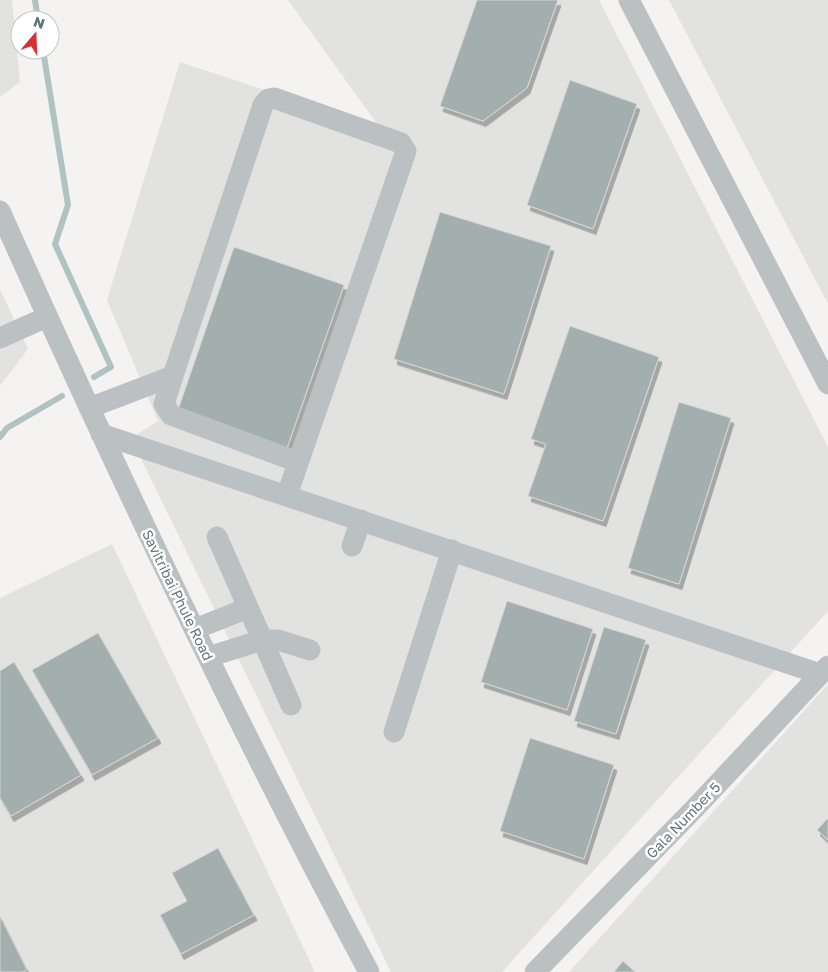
<svg xmlns="http://www.w3.org/2000/svg" width="828" height="972" viewBox="0 0 828 972" font-family="'Golos Text',sans-serif">
	<style>
		.built { fill: #e2e3e1 }
		.lines { fill: none; stroke-linecap: round; stroke-linejoin: round }
		.stream { stroke: #b1c2c2; stroke-width: 6 }
		.building { fill: #a3aeaf; stroke: #d5d5d3; filter: url(#shadow) }
		.minor { stroke: #bbc1c2; stroke-width: 21 }
		.labels { text-anchor: middle; dominant-baseline: central; stroke-width: 5; stroke-linejoin: round; paint-order: stroke }
		.street-label { font-size: 14px; fill: #61767a; stroke: #fff }
	</style>
	<defs>
		<filter id="shadow"><feDropShadow dx="3" dy="5.5" stdDeviation="0" flood-color="#0004"/></filter>
	</defs>
	<rect width="100%" height="100%" fill="#f4f3f1"/>
	<!-- built -->
	<path class="built" d="M0 0H12L20 82 0 97Z
		M288 0H599L828 447V611L502 972H391L131 438 158 421 107 300 180 62 380 128Z
		M669 0H828V304Z
		M0 289 28 349 0 386Z
		M112 544 315 972H0V598Z
		M828 684V972H569Z"/>
	<g class="lines">
		<!-- stream -->
		<path class="stream" d="M35 0 38 20
			M43 50 68 205 55 244 111 367 94 377
			M0 437 7 428 62 396"/>
	</g>
	<!-- building -->
	<path class="building" d="M477 0H558L527 88 483 121 440 106Z
		M570 80 637 104 593 229 527 205Z
		M440 212 551 246 504 394 394 359Z
		M234 247 344 285 287 448 178 410Z
		M570 326 659 357 603 521 528 496 546 444 531 439Z
		M679 402 731 418 679 584 628 568Z
		M507 601 593 629 567 710 481 682Z
		M604 627 646 640 616 734 574 721Z
		M98 633 158 738 92 775 32 670Z
		M14 662 81 775 11 816 0 798V671Z
		M530 738 614 765 584 859 500 831Z
		M828 818V840L817 830Z
		M218 848 254 915 181 954 160 915 187 901 172 873Z
		M0 916 27 970 22 972H0Z
		M623 961 635 972H614Z"/>
	<g class="lines">
		<!-- minor -->
		<path class="minor" d="M629 0 828 384
			M0 211C115 469 236 724 369 972
			M0 338 47 317
			M173 376 164 404 171 415 298 462
			M89 408 173 376 263 105 268 99 274 98 401 143 406 151 287 495
			M101 434 820 674
			M217 537 291 705
			M352 546 361 520
			M195 629 248 608
			M208 657 262 640H278L310 650
			M394 732 452 550
			M535 972 697 806 828 666"/>
	</g>
	<g class="labels">
		<!-- street labels -->
		<g class="street-label">
			<text transform="translate(178 595) rotate(64)">Savitribai Phule Road</text>
			<text transform="translate(683 820) rotate(-46)">Gala Number 5</text>
		</g>
	</g>
	<!-- north arrow -->
	<g transform="translate(35 35) rotate(19)"><circle r="24" fill="#ffffff" stroke="#c0c8ca"/>
	<path d="M0-4L9 19L0 12L-9 19Z" fill="#d53035"/>
	<text y="-8" font-size="14" font-weight="bold" text-anchor="middle" fill="#61767a">N</text>
	</g>
</svg>
